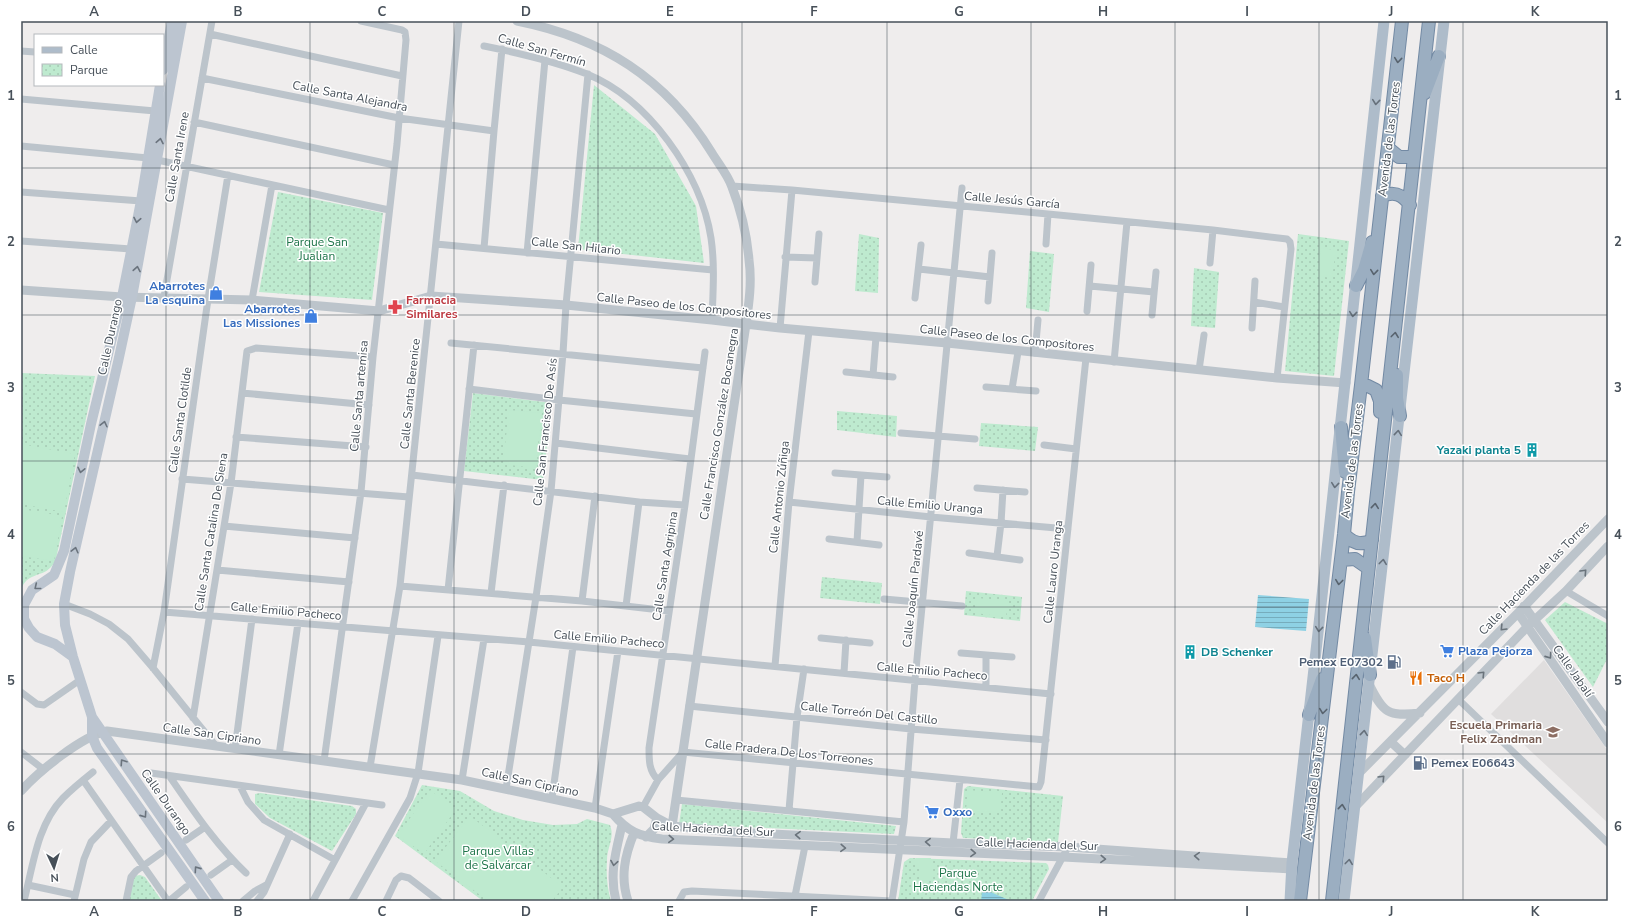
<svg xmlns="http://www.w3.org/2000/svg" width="1629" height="922" viewBox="0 0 1629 922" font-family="'Nunito Sans',sans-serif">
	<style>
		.education { fill: #e0dede }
		.park { fill: url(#park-dots) }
		.garden { fill: #beeacf }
		.water { fill: url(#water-rules) }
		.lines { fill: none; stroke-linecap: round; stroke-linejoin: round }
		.trunk-casing { stroke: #738aa4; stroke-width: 14 }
		.minor { stroke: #bcc4cb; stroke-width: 7 }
		.tertiary { stroke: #bcc4cb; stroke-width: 9 }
		.secondary { stroke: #bcc5d0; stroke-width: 10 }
		.primary { stroke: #aebcca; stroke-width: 11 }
		.trunk { stroke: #9baec1; stroke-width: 12 }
		.oneway { stroke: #58636e }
		.oneway2 { stroke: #66707b }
		.oneway3 { stroke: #6a737d }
		.oneway4 { stroke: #6a737b }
		.grid { fill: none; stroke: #475059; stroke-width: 1; stroke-opacity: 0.55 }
		.labels { text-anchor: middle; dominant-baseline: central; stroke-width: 3; stroke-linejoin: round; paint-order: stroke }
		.street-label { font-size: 12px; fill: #475059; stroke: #fff }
		.park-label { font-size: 12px; fill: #1d7449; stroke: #fff }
		.shop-label { font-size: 12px; font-weight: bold; fill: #366cbe; stroke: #fff; text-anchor: end }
		.health-label { font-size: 12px; font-weight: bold; fill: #be3a42; stroke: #fff; text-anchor: start }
		.culture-label { font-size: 12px; font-weight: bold; fill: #0d838f; stroke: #fff; text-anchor: end }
		.service-label { font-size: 12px; font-weight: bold; fill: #4e5e75; stroke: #fff; text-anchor: end }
		.food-label { font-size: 12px; font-weight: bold; fill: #c56008; stroke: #fff; text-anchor: start }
		.education-label { font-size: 12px; font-weight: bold; fill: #785e54; stroke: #fff; text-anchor: end }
		.neatline { fill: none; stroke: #475059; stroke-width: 1.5 }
		.grid-label { font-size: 13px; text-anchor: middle; font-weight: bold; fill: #475059 }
	</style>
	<defs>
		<pattern id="park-dots" width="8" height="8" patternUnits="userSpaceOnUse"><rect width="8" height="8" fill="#beeacf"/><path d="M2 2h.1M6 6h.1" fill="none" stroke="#a5cab4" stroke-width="1.8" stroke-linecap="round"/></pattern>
		<pattern id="water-rules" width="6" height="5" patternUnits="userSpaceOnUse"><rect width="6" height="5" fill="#8ed1e4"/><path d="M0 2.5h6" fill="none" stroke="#76acbc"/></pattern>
	</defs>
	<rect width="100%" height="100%" fill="#efeded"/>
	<!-- education -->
	<path class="education" d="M1544 660 1608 751V823L1491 714Z"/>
	<!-- park -->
	<path class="park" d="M594 85 655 134 696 206 704 263 578 249Z
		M278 192 383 213 372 300 259 292Z
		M859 234 879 238 878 293 855 291Z
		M1298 234 1349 241 1334 376 1285 371Z
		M1030 251 1054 254 1049 312 1026 308Z
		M1194 268 1219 272 1215 328 1191 326Z
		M21 373 95 376 56 559C55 562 53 565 51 567 41 578 27 572 21 590Z
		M473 393 552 403 543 480 464 471Z
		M837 411 897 416 896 437 837 430Z
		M981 423 1038 427 1035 451 979 446Z
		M822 577 882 583 880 604 820 598Z
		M966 591 1022 597 1020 621 964 615Z
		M1565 602 1608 624V657L1593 687 1545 620Z
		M422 785 460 791 494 811 523 820 553 825 577 824 587 819 610 825C615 838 607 847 607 860 606 874 607 887 611 901H483L395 836Z
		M968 786 1063 796 1058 842 963 838 961 833 964 789Z
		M260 793 352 806 356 809V814L332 851 270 818 255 804V794Z
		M682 804 896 826 894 834 679 824Z
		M910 858 1046 863 1048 865 1049 869 1032 901H898L904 862Z
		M140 875 145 877 162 901H128L134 876Z"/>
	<!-- garden -->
	<path class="garden" d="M1321 248 1336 250 1332 278 1318 276Z
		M509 410 542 413 535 468 503 464Z
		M21 444 75 454 64 512 21 504Z
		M21 509 62 516 54 561 21 556Z
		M977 598 1008 601 1006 617 975 613Z
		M430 790 456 809 424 854 398 835Z
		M968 790 1002 793 1000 813 966 810Z
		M470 816 563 887 552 901H488L435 861Z
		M916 858H931V881L920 880V865H916Z"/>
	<!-- water -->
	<path class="water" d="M1258 595 1309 599 1306 631 1255 627Z
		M986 890 1011 901H981L982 893Z"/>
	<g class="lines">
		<defs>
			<path id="trunk" d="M1425 93 1439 56
				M1388 148 1399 157H1414
				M1382 196C1394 191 1402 194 1410 205
				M1356 286 1364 270 1372 242
				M1397 375V398L1400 416
				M1361 385 1368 386 1376 390 1380 401V412
				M1341 427 1345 472
				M1344 534C1352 543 1361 546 1372 540
				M1341 560 1355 559 1368 568
				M1365 638 1370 675
				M1309 715 1322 679
				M1300 901 1344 534 1348 492 1361 385 1402 21
				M1332 901 1429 21"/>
		</defs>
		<!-- trunk casing -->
		<use href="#trunk" class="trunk-casing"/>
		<!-- minor -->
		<path class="minor" d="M210 34 402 76
			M484 46C519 53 554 61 587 74 648 99 701 173 711 238 715 265 713 292 712 320
			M21 51 35 52
			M202 78 399 118 494 131
			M21 99 155 111
			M194 122 394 165
			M21 146 148 158 389 210
			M732 186 792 190 1048 214 1213 230 1287 239 1290 242 1291 249 1277 378
			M21 192 141 201
			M21 241 131 249
			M436 244 713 270
			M1046 244 1048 214
			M484 248 494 131 502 49
			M527 253 545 60
			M785 257 817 258
			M1210 263 1213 230
			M919 269 990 277
			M815 282 819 234
			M1090 286 1154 292
			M164 297 212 21
			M915 298 921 245
			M252 300 272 185
			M988 301 992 253
			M1254 302 1284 307
			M1087 311 1091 265
			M1152 315 1156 272
			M780 328 792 190
			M1252 328 1255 281
			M451 343 703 368
			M1035 353 1038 320
			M1114 362 1127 222
			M1199 370 1204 335
			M846 372 893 377
			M873 375 876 337
			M986 387 1036 391
			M469 389 559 400 696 414
			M1012 389 1018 352
			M242 393 369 405
			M901 433 975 439
			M236 437 366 447
			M556 443 690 459
			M1044 445 1076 449
			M835 473 887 477
			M412 475 639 502 685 505
			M182 479 409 497
			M977 488 1025 492
			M789 502 931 517 1068 529
			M224 526 355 538
			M829 539 879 545
			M857 542 861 475
			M969 553 1020 560
			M997 556 1001 523 1003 490
			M217 570 349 582
			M400 586 582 601 669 611
			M448 590 474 345
			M1566 591 1608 616
			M491 593 504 485
			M884 599 962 606
			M582 601 595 496
			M64 604 90 614 109 624 128 639 153 668 216 746
			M626 606 639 502
			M164 612 529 642 1051 694
			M821 638 870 643
			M961 653 1012 657
			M986 655V687
			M775 666 789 502 809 331
			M153 668 164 612 208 299 228 175
			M844 673 846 640
			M21 692 37 704 44 705 80 680
			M1458 699 1608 843
			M689 706 911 729 1046 740
			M193 718 231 483 247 351 256 348 373 357
			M235 749 252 619
			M21 752 43 769
			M279 755 298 623
			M324 761 361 492 373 357 397 144 406 40 405 32 402 30 361 21
			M370 767 400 586 459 21
			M151 773 382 805
			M170 777C193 810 216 845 246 873
			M83 780 168 901
			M462 780 484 639
			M658 780C649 771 649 761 649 748L685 505 705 352
			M240 786 248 802 264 820 335 860
			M506 789 536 597 551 491 563 353 566 305 588 74
			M552 798 573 647
			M676 800 904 822
			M643 807 658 780 683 752 1039 787 1041 782 1086 358
			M595 808 618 651
			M789 810 797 717 804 669
			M186 840 205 827
			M953 843 960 780
			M211 875 232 860
			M28 885 75 895
			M24 901C33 866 37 825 63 798 72 789 83 780 93 772
			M74 901 84 859 91 842 111 821
			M126 901 131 877 136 871 161 853
			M169 901 186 887
			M243 901 255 891 266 885
			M257 901 264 892 290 834
			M313 901 366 803
			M352 901 410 798 418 773 438 636
			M386 901 396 880 401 876 409 878 439 901
			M679 901 684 892 692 891 892 901
			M794 901 805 846
			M892 901 904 822 915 680 962 188
			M1039 901 1068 847"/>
		<!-- tertiary -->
		<path class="tertiary" d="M517 21C602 38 666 78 712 153 718 163 728 175 732 187 741 210 747 236 749 260 752 282 749 303 746 324L672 826
			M21 290 122 297 252 300 379 311 431 296 566 305 712 320 780 328 947 343 1277 378 1346 383
			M1524 606 1608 722
			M1518 613 1608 743
			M1369 684C1383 713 1388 717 1420 713
			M1391 742 1405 755
			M1359 773 1518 613 1608 519
			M21 791C38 772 82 736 107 731L462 780 595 808 613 814 639 806 643 807 657 818 672 826 732 832 953 843 1068 847 1292 863
			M1355 807 1528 626 1566 591 1608 546
			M613 814C628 832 639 836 662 839L1063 857 1292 869
			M646 837 654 829 657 818
			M616 901C609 874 616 851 622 825
			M628 901C620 877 625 855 634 833"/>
		<!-- secondary -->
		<path class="secondary" d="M182 21 132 297 118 362 70 572 64 604 65 625 73 657 92 717 219 901
			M163 70 172 21
			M73 657 55 644 37 637 29 628 24 619V605L32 590 54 575 64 551 91 424 122 297 141 201 160 85
			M92 717V736L97 748 205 901"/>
		<!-- primary -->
		<path class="primary" d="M1290 901 1292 863 1318 633 1384 21
			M1344 901 1444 21"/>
		<!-- trunk -->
		<use href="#trunk" class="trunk"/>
	</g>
	<!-- one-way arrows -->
	<defs><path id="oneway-chevron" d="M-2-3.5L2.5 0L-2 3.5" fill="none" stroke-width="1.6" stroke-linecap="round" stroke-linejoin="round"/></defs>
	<g class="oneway">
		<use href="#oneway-chevron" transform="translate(1398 60) rotate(96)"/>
		<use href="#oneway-chevron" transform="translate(1374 272) rotate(96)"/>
		<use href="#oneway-chevron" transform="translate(1395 335) rotate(-83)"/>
		<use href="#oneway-chevron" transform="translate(1375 506) rotate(-84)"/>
		<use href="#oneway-chevron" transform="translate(1339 582) rotate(97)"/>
		<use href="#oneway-chevron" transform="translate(1356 677) rotate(-84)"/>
		<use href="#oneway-chevron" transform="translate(1323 711) rotate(97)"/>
		<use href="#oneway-chevron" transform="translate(1342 807) rotate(-84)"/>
	</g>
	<g class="oneway2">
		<use href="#oneway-chevron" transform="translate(1376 102) rotate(96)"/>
		<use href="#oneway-chevron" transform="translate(1353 314) rotate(96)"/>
		<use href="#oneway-chevron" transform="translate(1398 433) rotate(-84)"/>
		<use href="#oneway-chevron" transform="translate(1335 485) rotate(96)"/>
		<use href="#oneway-chevron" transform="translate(1383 562) rotate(-83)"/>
		<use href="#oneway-chevron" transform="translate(1319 629) rotate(96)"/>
		<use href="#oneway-chevron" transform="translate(1364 733) rotate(-84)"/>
		<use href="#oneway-chevron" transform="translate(1349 862) rotate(-83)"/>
	</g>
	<g class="oneway3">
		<use href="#oneway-chevron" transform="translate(160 141) rotate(-79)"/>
		<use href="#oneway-chevron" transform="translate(137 220) rotate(101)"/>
		<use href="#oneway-chevron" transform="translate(137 269) rotate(-80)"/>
		<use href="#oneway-chevron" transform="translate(104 424) rotate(-77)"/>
		<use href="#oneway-chevron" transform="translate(81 470) rotate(102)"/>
		<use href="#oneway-chevron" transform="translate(75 550) rotate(-76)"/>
		<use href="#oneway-chevron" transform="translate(37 587) rotate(141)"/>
		<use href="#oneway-chevron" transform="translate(123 762) rotate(-124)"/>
		<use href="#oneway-chevron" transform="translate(144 815) rotate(55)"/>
		<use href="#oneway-chevron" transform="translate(197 869) rotate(-125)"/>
	</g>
	<g class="oneway4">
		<use href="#oneway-chevron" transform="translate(1584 572) rotate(-47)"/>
		<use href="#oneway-chevron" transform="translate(1503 628) rotate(134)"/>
		<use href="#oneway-chevron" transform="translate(1549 656) rotate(55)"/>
		<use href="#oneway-chevron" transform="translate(1482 674) rotate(-46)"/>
		<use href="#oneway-chevron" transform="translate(1382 778) rotate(-46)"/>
		<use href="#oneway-chevron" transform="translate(798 835) rotate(-177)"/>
		<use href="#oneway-chevron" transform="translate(671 839) rotate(3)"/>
		<use href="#oneway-chevron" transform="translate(928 842) rotate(-177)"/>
		<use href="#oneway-chevron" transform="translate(843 848) rotate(3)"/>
		<use href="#oneway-chevron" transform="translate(973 853) rotate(2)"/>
		<use href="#oneway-chevron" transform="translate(1197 856) rotate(-176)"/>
		<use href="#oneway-chevron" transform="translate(1103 859) rotate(3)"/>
		<use href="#oneway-chevron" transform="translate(614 863) rotate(99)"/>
	</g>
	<!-- grid -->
	<path class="grid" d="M166 21V901M310 21V901M454 21V901M598 21V901M742 21V901M887 21V901M1031 21V901M1175 21V901M1319 21V901M1463 21V901M21 168H1608M21 315H1608M21 461H1608M21 607H1608M21 754H1608"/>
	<!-- icons -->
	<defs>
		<symbol id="shop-bare" viewBox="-9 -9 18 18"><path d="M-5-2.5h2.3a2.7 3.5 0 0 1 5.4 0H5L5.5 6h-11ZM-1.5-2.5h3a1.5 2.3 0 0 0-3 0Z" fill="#3f7fe0" stroke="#fff" stroke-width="2.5" paint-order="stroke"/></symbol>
		<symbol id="pharmacy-bare" viewBox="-9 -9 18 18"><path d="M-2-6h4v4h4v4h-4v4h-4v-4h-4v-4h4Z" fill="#e0444e" stroke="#fff" stroke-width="2.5" paint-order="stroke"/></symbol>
		<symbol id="building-bare" viewBox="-9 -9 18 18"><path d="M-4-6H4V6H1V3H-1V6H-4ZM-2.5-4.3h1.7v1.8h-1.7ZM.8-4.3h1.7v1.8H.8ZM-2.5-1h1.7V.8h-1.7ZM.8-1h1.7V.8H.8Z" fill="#0f9aa8" stroke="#fff" stroke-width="2.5" paint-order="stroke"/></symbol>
		<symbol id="supermarket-bare" viewBox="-9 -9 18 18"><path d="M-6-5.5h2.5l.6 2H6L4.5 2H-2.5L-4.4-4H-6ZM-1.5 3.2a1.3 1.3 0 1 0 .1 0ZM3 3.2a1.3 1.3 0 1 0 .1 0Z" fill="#3f7fe0" stroke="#fff" stroke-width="2.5" paint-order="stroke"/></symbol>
		<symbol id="fuel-bare" viewBox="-9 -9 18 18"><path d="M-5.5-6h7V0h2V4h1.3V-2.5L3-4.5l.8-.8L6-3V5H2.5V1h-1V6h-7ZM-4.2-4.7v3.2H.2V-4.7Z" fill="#5c6f8a" stroke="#fff" stroke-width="2.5" paint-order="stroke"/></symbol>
		<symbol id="restaurant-bare" viewBox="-9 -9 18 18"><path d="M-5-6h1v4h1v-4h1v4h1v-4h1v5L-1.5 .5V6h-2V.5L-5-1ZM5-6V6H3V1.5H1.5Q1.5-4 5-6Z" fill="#e8710a" stroke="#fff" stroke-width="2.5" paint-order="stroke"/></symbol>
		<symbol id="school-bare" viewBox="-9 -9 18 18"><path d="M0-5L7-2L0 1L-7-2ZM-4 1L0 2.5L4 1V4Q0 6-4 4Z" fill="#8d6e63" stroke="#fff" stroke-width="2.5" paint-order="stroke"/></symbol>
	</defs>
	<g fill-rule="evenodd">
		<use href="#shop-bare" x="206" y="283" width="20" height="20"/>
		<use href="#pharmacy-bare" x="385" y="297" width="20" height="20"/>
		<use href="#shop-bare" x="301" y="306" width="20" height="20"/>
		<use href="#building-bare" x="1522" y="440" width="20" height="20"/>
		<use href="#supermarket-bare" x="1437" y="641" width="20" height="20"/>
		<use href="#building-bare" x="1180" y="642" width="20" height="20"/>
		<use href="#fuel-bare" x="1384" y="652" width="20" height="20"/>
		<use href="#restaurant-bare" x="1406" y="668" width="20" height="20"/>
		<use href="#school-bare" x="1543" y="722" width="20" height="20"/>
		<use href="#fuel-bare" x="1410" y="753" width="20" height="20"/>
		<use href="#supermarket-bare" x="922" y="802" width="20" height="20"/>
	</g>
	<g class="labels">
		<!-- street labels -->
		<g class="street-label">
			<text transform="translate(542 50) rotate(16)">Calle San Fermín</text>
			<text transform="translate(350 96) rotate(11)">Calle Santa Alejandra</text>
			<text transform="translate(1389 139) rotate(-83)">Avenida de las Torres</text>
			<text transform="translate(177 157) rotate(-80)">Calle Santa Irene</text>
			<text transform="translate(1012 200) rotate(5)">Calle Jesús García</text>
			<text transform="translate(576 246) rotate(6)">Calle San Hilario</text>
			<text transform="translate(684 306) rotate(6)">Calle Paseo de los Compositores</text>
			<text transform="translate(110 337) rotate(-78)">Calle Durango</text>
			<text transform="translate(1007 338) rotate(6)">Calle Paseo de los Compositores</text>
			<text transform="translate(410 394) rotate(-84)">Calle Santa Berenice</text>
			<text transform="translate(359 396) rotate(-85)">Calle Santa artemisa</text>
			<text transform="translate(180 420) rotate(-82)">Calle Santa Clotilde</text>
			<text transform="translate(719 424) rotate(-81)">Calle Francisco González Bocanegra</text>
			<text transform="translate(545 432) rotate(-84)">Calle San Francisco De Asís</text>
			<text transform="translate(1352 461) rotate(-83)">Avenida de las Torres</text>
			<text transform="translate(779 497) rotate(-84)">Calle Antonio Zúñiga</text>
			<text transform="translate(930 505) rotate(5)">Calle Emilio Uranga</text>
			<text transform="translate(211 532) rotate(-81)">Calle Santa Catalina De Siena</text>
			<text transform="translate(665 566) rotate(-81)">Calle Santa Agripina</text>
			<text transform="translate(1053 572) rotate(-84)">Calle Lauro Uranga</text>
			<text transform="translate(1534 578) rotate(-46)">Calle Hacienda de las Torres</text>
			<text transform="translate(913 589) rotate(-84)">Calle Joaquín Pardavé</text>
			<text transform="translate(286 611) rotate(5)">Calle Emilio Pacheco</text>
			<text transform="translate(609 639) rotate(5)">Calle Emilio Pacheco</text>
			<text transform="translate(932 671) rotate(5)">Calle Emilio Pacheco</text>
			<text transform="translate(1573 671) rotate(55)">Calle Jabalí</text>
			<text transform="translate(869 713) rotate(6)">Calle Torreón Del Castillo</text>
			<text transform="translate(212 734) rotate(8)">Calle San Cipriano</text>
			<text transform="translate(789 752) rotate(6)">Calle Pradera De Los Torreones</text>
			<text transform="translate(530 782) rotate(12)">Calle San Cipriano</text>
			<text transform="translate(1314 783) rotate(-83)">Avenida de las Torres</text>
			<text transform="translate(166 802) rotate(55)">Calle Durango</text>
			<text transform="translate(713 829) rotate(3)">Calle Hacienda del Sur</text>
			<text transform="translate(1037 844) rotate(2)">Calle Hacienda del Sur</text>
		</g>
		<!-- park labels -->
		<g class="park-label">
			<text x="317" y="242">Parque San<tspan x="317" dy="14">Jualian</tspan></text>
			<text x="498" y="851">Parque Villas<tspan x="498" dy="14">de Salvárcar</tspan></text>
			<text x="958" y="873">Parque<tspan x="958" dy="14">Haciendas Norte</tspan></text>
		</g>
		<!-- shop labels -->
		<g class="shop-label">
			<text x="205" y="286">Abarrotes<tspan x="205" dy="14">La esquina</tspan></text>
			<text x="300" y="309">Abarrotes<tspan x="300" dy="14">Las Missiones</tspan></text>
			<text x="1458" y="651" text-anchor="start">Plaza Pejorza</text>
			<text x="943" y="812" text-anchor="start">Oxxo</text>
		</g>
		<!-- health labels -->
		<g class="health-label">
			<text x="406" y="300">Farmacia<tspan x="406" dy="14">Similares</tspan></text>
		</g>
		<!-- culture labels -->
		<g class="culture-label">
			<text x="1521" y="450">Yazaki planta 5</text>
			<text x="1201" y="652" text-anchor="start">DB Schenker</text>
		</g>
		<!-- service labels -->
		<g class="service-label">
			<text x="1383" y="662">Pemex E07302</text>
			<text x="1431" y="763" text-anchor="start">Pemex E06643</text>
		</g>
		<!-- food labels -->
		<g class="food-label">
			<text x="1427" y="678">Taco H</text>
		</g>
		<!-- education labels -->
		<g class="education-label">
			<text x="1542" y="725">Escuela Primaria<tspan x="1542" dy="14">Felix Zandman</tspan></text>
		</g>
	</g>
	<!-- border -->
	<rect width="1629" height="922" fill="none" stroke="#ffffff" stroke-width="44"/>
	<!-- legend -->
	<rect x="34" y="34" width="130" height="52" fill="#ffffff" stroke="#b5b9bd"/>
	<rect x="42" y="47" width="20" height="6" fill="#aebcca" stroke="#b5b9bd"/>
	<text x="70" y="54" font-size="12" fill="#475059">Calle</text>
	<rect x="42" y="64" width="20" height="12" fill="url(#park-dots)" stroke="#b5b9bd"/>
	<text x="70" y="74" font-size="12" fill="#475059">Parque</text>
	<!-- north arrow -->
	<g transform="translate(54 868) rotate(176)" stroke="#ffffff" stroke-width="3" paint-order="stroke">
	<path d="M0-3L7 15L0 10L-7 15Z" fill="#475059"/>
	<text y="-6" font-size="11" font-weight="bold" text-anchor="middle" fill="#475059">N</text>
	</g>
	<rect x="22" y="22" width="1585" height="878" class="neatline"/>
	<g class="grid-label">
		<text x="94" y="16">A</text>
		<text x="238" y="16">B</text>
		<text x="382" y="16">C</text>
		<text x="526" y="16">D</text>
		<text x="670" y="16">E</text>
		<text x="814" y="16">F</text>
		<text x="959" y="16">G</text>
		<text x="1103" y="16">H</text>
		<text x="1247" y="16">I</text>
		<text x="1391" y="16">J</text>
		<text x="1535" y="16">K</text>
		<text x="11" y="100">1</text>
		<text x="1618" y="100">1</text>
		<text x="11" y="246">2</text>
		<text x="1618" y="246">2</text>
		<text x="11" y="392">3</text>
		<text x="1618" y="392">3</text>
		<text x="11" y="539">4</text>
		<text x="1618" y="539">4</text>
		<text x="11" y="685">5</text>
		<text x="1618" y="685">5</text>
		<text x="11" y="831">6</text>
		<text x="1618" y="831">6</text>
		<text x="94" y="916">A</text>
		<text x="238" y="916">B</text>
		<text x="382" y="916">C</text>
		<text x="526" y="916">D</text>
		<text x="670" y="916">E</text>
		<text x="814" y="916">F</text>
		<text x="959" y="916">G</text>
		<text x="1103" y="916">H</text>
		<text x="1247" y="916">I</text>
		<text x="1391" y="916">J</text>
		<text x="1535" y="916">K</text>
	</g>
</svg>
